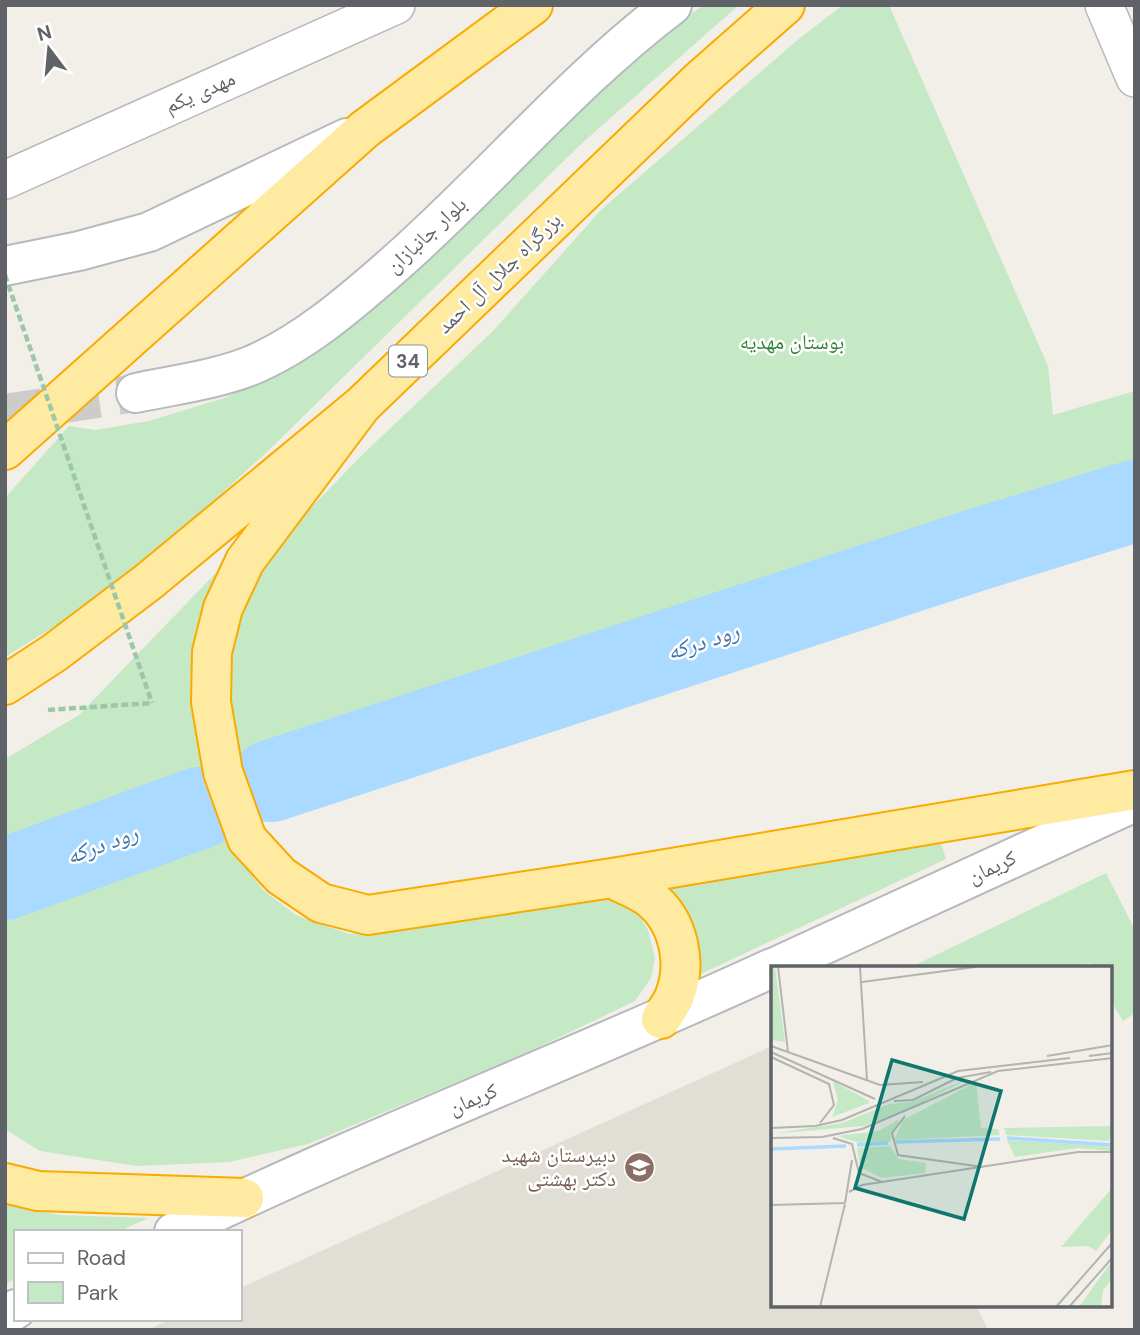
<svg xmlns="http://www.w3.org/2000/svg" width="1140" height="1335" viewBox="0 0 1140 1335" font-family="'DM Sans','Noto Naskh Arabic',sans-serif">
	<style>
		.education { fill: #e1ded6 }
		.green { fill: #c5e8c5 }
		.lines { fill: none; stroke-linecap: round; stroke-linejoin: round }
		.river { stroke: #aadaff; stroke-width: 82 }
		.secondary-tunnel { stroke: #ccccc8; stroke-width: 38; stroke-dasharray: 38 19; stroke-linecap: butt }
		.minor-casing { stroke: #b5b8bc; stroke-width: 40 }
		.tertiary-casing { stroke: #b5b8bc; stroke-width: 42 }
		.secondary-casing { stroke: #b6babf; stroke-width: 42 }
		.trunk-casing { stroke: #f9ab00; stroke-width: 42 }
		.path { stroke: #9cc7a9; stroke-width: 4.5; stroke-dasharray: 7 3.5; stroke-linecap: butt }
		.minor { stroke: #fff; stroke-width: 37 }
		.tertiary { stroke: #fff; stroke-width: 38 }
		.secondary { stroke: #fff; stroke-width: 38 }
		.trunk { stroke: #feeaa1; stroke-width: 38 }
		.path-bridge { stroke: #9cc7a9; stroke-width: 4.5; stroke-dasharray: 7 3.5; stroke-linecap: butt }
		.labels { text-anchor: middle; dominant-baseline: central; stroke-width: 5; stroke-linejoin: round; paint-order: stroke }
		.shield { fill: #fff; stroke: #8f9295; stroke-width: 2 }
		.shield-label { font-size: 19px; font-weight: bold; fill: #5f6368 }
		.street-label { font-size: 21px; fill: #5f6368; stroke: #fff }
		.park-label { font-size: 21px; fill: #348238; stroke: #fff }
		.education-label { font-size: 21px; fill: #785e54; stroke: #fff; text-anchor: end }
		.water-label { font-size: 23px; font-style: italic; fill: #4174aa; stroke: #fff }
		.inset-river { fill: none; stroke: #aadaff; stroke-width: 3.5 }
		.inset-road { fill: none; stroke: #b3b3b1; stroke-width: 2 }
		.view { fill: #0f766e; fill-opacity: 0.15; stroke: #0f766e; stroke-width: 3.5 }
		.inset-edge { fill: none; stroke: #5f6368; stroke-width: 3.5 }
	</style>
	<rect width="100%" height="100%" fill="#f1efe8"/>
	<!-- education -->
	<path class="education" d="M772 1046V1305H976L988 1330H148L171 1319H240V1288Z"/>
	<!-- green -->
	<path class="green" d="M704 5H739L581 144 273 446 185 528 65 620 5 657V498L69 426 95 430 149 421 227 397 316 350 629 57Z
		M843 5H889L1048 366 1053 415 1135 391V466L241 762 232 726 228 665 231 631 274 546 362 455 494 330 601 210 800 38Z
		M237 551 203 758 209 791 5 858V759L79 715Z
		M224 831 235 853 263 890 296 915 349 934 612 895 636 910 648 930 655 958 651 978 635 1001 522 1055 308 1144 229 1162 137 1166 40 1151 5 1129V907Z
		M941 844 946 859 688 980 684 917 669 884Z
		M1106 873 1135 930V1013L1123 1021 1110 999V968L1093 967 1090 963 1074 968 911 967Z
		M5 1203 58 1215 148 1218 118 1232H16V1278L5 1285Z"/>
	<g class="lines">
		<!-- river -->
		<path class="river" d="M271 781 976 550 1135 501
			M5 879 199 808"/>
		<!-- secondary-tunnel -->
		<path class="secondary-tunnel" d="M5 413 136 393"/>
		<defs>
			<path id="minor" d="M1104 5 1135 78
				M5 180 396 5"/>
			<path id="tertiary" d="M773 968 1135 802
				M174 1232C370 1137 574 1059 772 968
				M5 1316 16 1309"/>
			<path id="secondary" d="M5 266 79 251 149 232 347 138
				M136 393C174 385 214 380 250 366 301 345 348 305 389 269 486 185 569 83 672 5"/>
			<path id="trunk" d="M362 405 245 561 223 608 212 652 211 702 223 772 247 839 281 876 321 903 368 915 612 878 1135 790
				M5 450 365 129 533 5
				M5 685 54 653 148 582 362 405 701 79 785 5
				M612 878C624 885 640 890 651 899 679 922 687 963 675 995 672 1004 665 1012 661 1019
				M5 1183 38 1191 244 1198"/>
		</defs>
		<!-- minor casing -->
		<use href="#minor" class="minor-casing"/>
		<!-- tertiary casing -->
		<use href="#tertiary" class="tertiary-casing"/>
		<!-- secondary casing -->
		<use href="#secondary" class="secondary-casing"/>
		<!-- trunk casing -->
		<use href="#trunk" class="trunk-casing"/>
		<!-- path -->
		<path class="path" d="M48 710 152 703"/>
		<!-- minor -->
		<use href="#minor" class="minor"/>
		<!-- tertiary -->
		<use href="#tertiary" class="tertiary"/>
		<!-- secondary -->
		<use href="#secondary" class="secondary"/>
		<!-- trunk -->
		<use href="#trunk" class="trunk"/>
		<!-- path-bridge -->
		<path class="path-bridge" d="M5 275 152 703"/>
	</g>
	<!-- icons -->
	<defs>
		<symbol id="school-disc" viewBox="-11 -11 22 22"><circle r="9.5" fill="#8d6e63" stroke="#fff"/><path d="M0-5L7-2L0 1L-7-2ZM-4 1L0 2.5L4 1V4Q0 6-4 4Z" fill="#fff"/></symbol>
	</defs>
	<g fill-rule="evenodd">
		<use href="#school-disc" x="622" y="1150" width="35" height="35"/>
	</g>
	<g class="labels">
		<!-- shield labels -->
		<rect class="shield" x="389" y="345.5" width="38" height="31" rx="5"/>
		<g class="shield-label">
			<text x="408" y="361">34</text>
		</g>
		<!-- street labels -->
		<g class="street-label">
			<text transform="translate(200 92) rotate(-24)">مهدی یکم</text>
			<text transform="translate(426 235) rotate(-43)">بلوار جانبازان</text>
			<text transform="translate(499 273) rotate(-44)">بزرگراه جلال آل احمد</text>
			<text transform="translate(992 867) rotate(-25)">کریمان</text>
			<text transform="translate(473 1099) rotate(-23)">کریمان</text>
		</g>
		<!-- park labels -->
		<g class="park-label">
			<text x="792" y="342">بوستان مهدیه</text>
		</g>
		<!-- education labels -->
		<g class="education-label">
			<text x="616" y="1155">دبیرستان شهید<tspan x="616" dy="24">دکتر بهشتی</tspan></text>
		</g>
		<!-- water labels -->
		<g class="water-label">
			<text transform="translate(703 641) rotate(-18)">رود درکه</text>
			<text transform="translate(102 844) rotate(-20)">رود درکه</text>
		</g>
	</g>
	<!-- overview -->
	<g transform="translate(771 966)">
		<rect width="341" height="341" fill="#f1efe8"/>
		<path d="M0 1H4L14 76 0 74ZM203 110 124 150 92 160 0 168 71 157 118 138 141 136ZM62 115 98 135V137L61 151 67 135ZM205 116 210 162 227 163 229 169 123 174 132 154ZM128 153 119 176 88 177 67 170 108 165ZM341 160 338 175 235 169 233 162ZM236 174 317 179 341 181V185L307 182 244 191ZM119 180 128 193 155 197 154 207 111 212 89 201 86 182ZM341 222V264L325 285 317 280 290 281ZM341 295V313L332 324 330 341H308Z" fill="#c5e8c5"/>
		<path class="inset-river" d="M236 172 342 179M125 176 229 173M86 179 117 177M0 183 75 180"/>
		<path class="inset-road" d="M7 1 17 86M89 1 96 114M91 16 204 1M0 80 109 119 152 116M0 86 104 133M276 90 342 79M318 90 342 87M0 91 58 118 63 139 49 157M123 135 142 134 186 112 220 106M134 150 121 167 127 189 212 201M0 162 44 160 71 154 187 105 299 92M0 172 51 171 91 163 227 105 342 92M62 172 81 178 88 207 111 216M78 226 91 219 307 186H342M74 237 81 194M0 239 74 237M49 341 74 238M285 341 342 276M298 341 342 291"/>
		<path class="view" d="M121 94 230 125 193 253 84 222Z"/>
		<rect width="341" height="341" class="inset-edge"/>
	</g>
	<!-- border -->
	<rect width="1140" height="1335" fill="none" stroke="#5f6368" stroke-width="14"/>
	<!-- legend -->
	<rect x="14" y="1230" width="228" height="91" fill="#ffffff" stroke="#bfc1c3" stroke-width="2"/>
	<rect x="28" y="1253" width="35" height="10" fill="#ffffff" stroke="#bfc1c3" stroke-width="2"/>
	<text x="77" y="1265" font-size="21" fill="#5f6368">Road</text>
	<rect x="28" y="1282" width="35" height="21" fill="#c5e8c5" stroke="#bfc1c3" stroke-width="2"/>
	<text x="77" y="1300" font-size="21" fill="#5f6368">Park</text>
	<!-- north arrow -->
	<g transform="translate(49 49) rotate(344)" stroke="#ffffff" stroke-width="5" paint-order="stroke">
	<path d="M0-5L12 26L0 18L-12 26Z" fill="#5f6368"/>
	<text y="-10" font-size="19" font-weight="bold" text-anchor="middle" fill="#5f6368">N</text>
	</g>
</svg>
